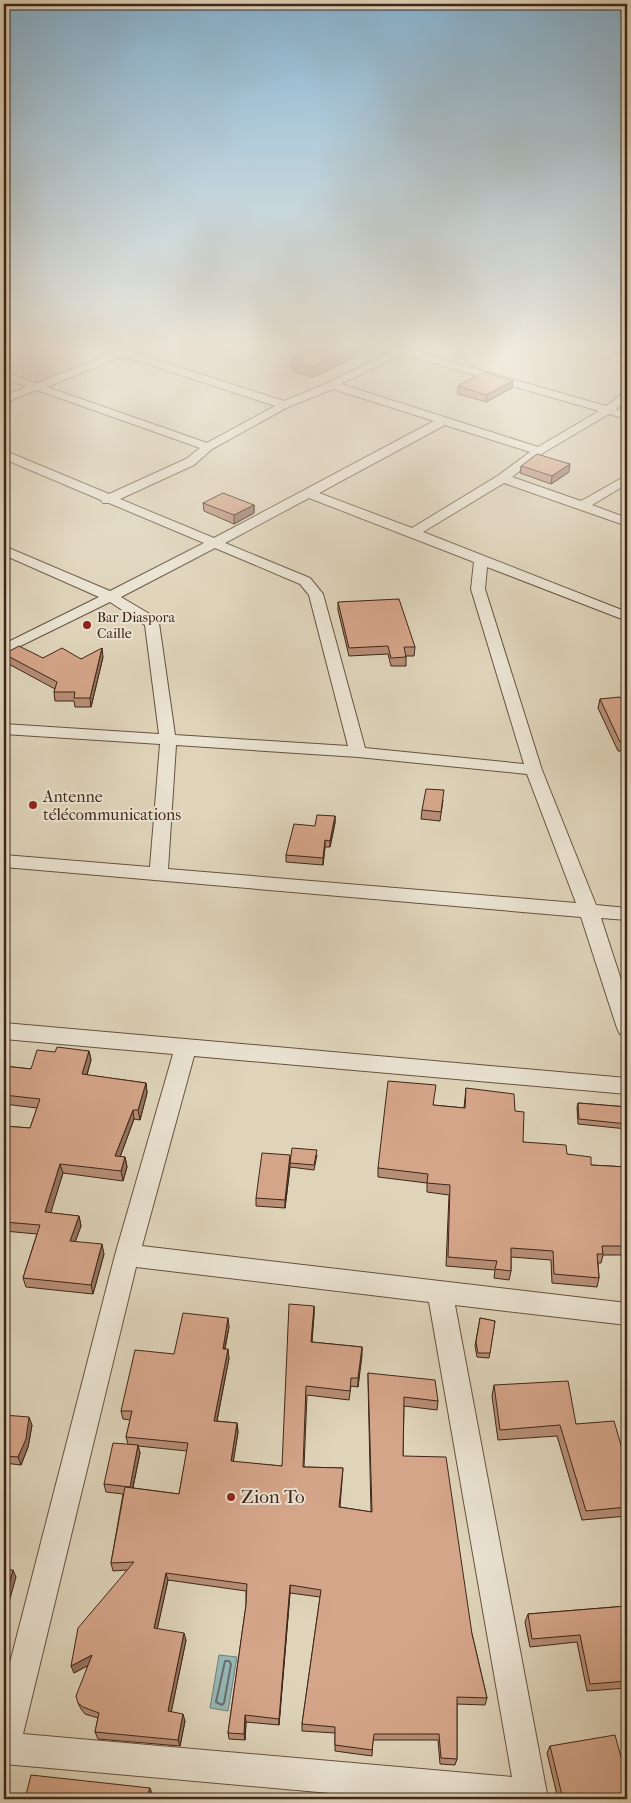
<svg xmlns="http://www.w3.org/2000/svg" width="631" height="1803" viewBox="0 0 631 1803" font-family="'IM FELL French Canon',serif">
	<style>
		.water { fill: #95b7b7; stroke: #737d77 }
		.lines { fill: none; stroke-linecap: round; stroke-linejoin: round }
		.shore { stroke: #6a6e68; stroke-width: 2 }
		.minor-casing { stroke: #675240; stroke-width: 2 }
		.minor { fill: #eae3d2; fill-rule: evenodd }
		.wall { fill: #b78e76; stroke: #3f2618; fill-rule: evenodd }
		.shaded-wall { fill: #957460; stroke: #3f2618 }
		.building { fill: #d5a589; stroke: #3f2618 }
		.poi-dot { fill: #8f2418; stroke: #eae3d2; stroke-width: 2 }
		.labels { text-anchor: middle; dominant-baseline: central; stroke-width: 4; stroke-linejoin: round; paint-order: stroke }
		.far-poi-label { font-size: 14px; fill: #3f2618; stroke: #eae3d2; text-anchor: start }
		.poi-label { font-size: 16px; fill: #3f2618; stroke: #eae3d2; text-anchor: start }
		.near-poi-label { font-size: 19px; fill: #3f2618; stroke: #eae3d2; text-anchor: start }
	</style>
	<rect width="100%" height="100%" fill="#dfd4ba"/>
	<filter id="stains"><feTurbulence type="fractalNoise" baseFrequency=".004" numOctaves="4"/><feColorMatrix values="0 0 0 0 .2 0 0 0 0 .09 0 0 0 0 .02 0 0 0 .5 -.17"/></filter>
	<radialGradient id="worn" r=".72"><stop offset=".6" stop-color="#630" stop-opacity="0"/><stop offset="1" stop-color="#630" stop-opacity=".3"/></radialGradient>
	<!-- water -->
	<path class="water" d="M219 1655 237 1657 228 1711 210 1708Z"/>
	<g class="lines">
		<!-- shore -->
		<path class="shore" d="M225 1661H229L231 1664 224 1703 222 1705 216 1702Z"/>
		<defs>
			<path id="minor" d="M129 346H137L138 348 132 352 284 401 328 383 392 351 391 349 395 346H415L410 350 606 406 623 393 627 392V400L616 409 627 413V419L609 414 543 453 512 477 581 501 627 475V484L592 505 627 518V526L504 483 423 532 627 612V621L487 567 485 589 542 770 596 905 627 908V920L601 918 627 998V1036L620 1034 617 1028 581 917 4 867V855L150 867 160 744 4 734V724L159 734 145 625 110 602 4 654V644L99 597 4 555V546L110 591 204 543 109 503H103L101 500 4 459V452H8L109 494 186 459 200 448 37 390 4 403V396L27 387 4 378V372L37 383ZM402 354 599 411 538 447 341 384ZM123 356 275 406 207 443 47 387ZM333 389 434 421 214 538 120 499 194 465 212 449 288 407ZM445 425 530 452 499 475 412 528 319 493ZM309 498 474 562 471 589 524 764 365 748 323 594 310 578 225 543ZM215 548 300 584 309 595 348 746 175 735 159 623 148 613 121 597ZM176 745 358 757 527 774 576 903 168 869Z
				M568 346H586L627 357V363L569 348Z
				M4 1023 627 1078V1094L194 1056 142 1246 627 1303V1325L455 1305 548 1799H397L4 1764V1686L115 1255 173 1054 4 1039ZM136 1267 429 1302 512 1777 23 1734Z"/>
		</defs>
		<!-- minor casing -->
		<use href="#minor" class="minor-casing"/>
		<!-- minor -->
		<use href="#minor" class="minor"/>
	</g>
	<!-- wall -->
	<path class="wall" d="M355 347V357L318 375 312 377 292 371 291 360Z
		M458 386 512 388 486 402 458 394Z
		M521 466 569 472 551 484 520 473Z
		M203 503 254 505V513L234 524 204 511Z
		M338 602 415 647 414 656H406V666H391L388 654 349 656 338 610Z
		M4 654 43 658 81 659 103 657 91 707H75L74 701H55L54 692 55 689 5 662Z
		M600 699 623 702H627V751H618L598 708Z
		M443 800 440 821 421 819 422 810Z
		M335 816V823L330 847H325L323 865 286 862V855L315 826Z
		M89 1051 91 1060 87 1075 146 1083 147 1093 140 1120 134 1119 120 1157H125L127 1167 123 1181 63 1173 50 1213 79 1216 81 1226 75 1242 104 1254 93 1294 26 1287 23 1278 37 1234 4 1231V1126L30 1128 37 1108 4 1104V1062V1066L31 1069 55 1052Z
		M466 1088 515 1111 523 1142 567 1154 591 1165 627 1167V1163V1255H603L601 1263H598L599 1278 597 1287 552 1283 551 1260 511 1257V1271L509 1280 494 1278 495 1270 446 1266 449 1195 427 1192V1183L378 1177V1168L433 1105 464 1108Z
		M578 1103 627 1107V1129L578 1124 577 1107Z
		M317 1155 314 1170 290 1167 285 1208 256 1206V1198L290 1160Z
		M314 1306V1315L312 1342 362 1347 358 1387 351 1386 349 1400 307 1395 304 1467 343 1468 340 1507 371 1512 368 1382V1373L438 1401 437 1410 404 1406 403 1456 472 1634 487 1698 485 1705 457 1704V1759L455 1765 440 1764 438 1740H373L372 1756 335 1751V1733L302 1731V1724L320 1597 290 1593 279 1725 246 1722 245 1740 229 1739 228 1733 246 1605V1591L168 1580 157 1629 186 1640 171 1712 185 1721 180 1746 98 1739 95 1732 98 1718 85 1714 81 1709 78 1703 88 1665 74 1673 127 1570 113 1571 111 1563 123 1494 106 1492 104 1484 128 1444 126 1437 130 1420 123 1419 121 1411 174 1354 229 1327 225 1349 229 1358 217 1421 237 1423 238 1432 233 1462 282 1466ZM138 1446 187 1451 179 1494 133 1488 140 1453Z
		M480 1318 495 1321 489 1358 477 1357 475 1346Z
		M627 1327V1341L625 1334Z
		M494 1385 576 1424 627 1466V1516L582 1520 557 1436 498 1440 492 1396Z
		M625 1395H627V1422L622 1405Z
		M4 1415 32 1425 28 1447 21 1465 4 1463Z
		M627 1606V1688L587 1691 577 1642 530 1647 525 1622 528 1614Z
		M550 1746 627 1799H558L547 1753Z"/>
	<!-- shaded-wall -->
	<path class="shaded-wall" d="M355 347V357L318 375 312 377V367Z
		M513 381 512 388 486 402V395Z
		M570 464 569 472 551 484 552 476Z
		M254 505V513L234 524V515Z
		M102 648 103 657 91 707 90 698Z
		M335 816V823L330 847V841Z
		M325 840V847L323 865V858Z
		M89 1051 91 1060 84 1084 82 1074Z
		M146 1083 147 1093 140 1120 138 1110Z
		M133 1110 134 1119 117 1165 115 1156Z
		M290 1155V1167L285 1208V1200Z
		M125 1157 127 1167 123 1181 121 1171Z
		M60 1164 63 1173 48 1222 45 1212Z
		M79 1216 81 1226 72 1250 70 1241Z
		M102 1244 104 1254 93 1294 91 1285Z
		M314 1306V1315L311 1350V1342Z
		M228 1318 229 1327 223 1357V1349Z
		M362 1347V1356L358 1387V1378Z
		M228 1349 229 1358 215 1430 214 1421Z
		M4 1381H5L7 1389 4 1393Z
		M29 1417 32 1425 28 1447 21 1465 18 1457Z
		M237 1423 238 1432 232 1470 231 1461Z
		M138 1445 140 1453 131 1495 130 1487Z
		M13 1570 16 1577 4 1620V1602Z
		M166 1573 168 1580 156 1635 154 1628Z
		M290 1585V1593L279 1725V1719Z
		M184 1633 186 1640 170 1718 168 1711Z
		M92 1655 95 1662 74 1673 71 1666Z
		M183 1714 185 1721 180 1746 178 1740Z
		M245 1715 246 1722 245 1740 244 1734Z
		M150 1788 153 1796 151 1799H146Z"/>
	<!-- building -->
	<path class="building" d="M322 346H353L355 347 318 365 312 367 291 360Z
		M484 372 513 381 486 395 458 386Z
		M537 454 570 464 552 476 521 466Z
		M223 493 254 505 234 515 203 503Z
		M399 599 415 647H404L406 657 391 658 388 646 349 648 338 602Z
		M19 646 43 658 62 648 81 659 102 648 90 698H74L75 692H54L57 682 4 654Z
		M620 697 623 702H627V742H620L600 699Z
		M426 789 444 790 441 812 422 810Z
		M317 815 335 816 330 841 325 840 323 858 286 855 294 824 315 826Z
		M57 1047 89 1051 82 1074 146 1083 138 1110H133L115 1156 125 1157 121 1171 60 1164 45 1212 79 1216 70 1241 102 1244 91 1285 23 1278 40 1225 4 1222V1126L30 1128 40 1099 4 1095V1066L31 1069 37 1050 55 1052Z
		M388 1081 436 1085 433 1105 465 1108 466 1088 514 1094 515 1111 524 1112 523 1142 566 1145 567 1154 591 1157V1165L627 1167V1246H602L603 1254H597L599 1278 554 1274 553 1251 511 1248V1271L495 1269 497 1261 448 1257 450 1185 427 1183 428 1174 378 1168Z
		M578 1103 627 1107V1124L579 1119Z
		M292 1148 317 1150 314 1165 290 1163Z
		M262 1153 290 1155 285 1200 256 1198Z
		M289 1304 314 1306 311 1342 362 1347 358 1378H351L350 1391 306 1386 303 1467 343 1468 339 1507 372 1512 368 1373 435 1380 438 1401 404 1397 403 1456 446 1457 472 1634 487 1698 457 1697V1759L441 1758 439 1734H374L372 1750 335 1745V1727L302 1724 321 1590 290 1585 279 1719 245 1715 244 1734 228 1733 246 1605 247 1584 166 1573 154 1628 184 1633 168 1711 183 1714 178 1740 95 1732 99 1713 83 1707 78 1703 76 1696 92 1655 71 1666 78 1628 134 1562 111 1563 125 1487 179 1494 188 1443 126 1437 132 1411H121L135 1350 174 1354 183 1313 228 1318 223 1349H228L214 1421 237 1423 231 1461 282 1466Z
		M480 1318 495 1321 490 1353H478L476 1342Z
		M568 1381 576 1424 614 1421 627 1466V1507L586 1511 560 1425 500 1430 494 1385Z
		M4 1415 29 1417 26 1439 18 1457 4 1456Z
		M113 1443 138 1445 130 1487 104 1484Z
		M4 1569 13 1570 4 1602Z
		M627 1606V1681L590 1684 580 1635 532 1639 528 1614Z
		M615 1735 627 1779V1799H563L550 1746Z
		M31 1775 150 1788 146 1799H25Z
		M221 1798 237 1799H221Z"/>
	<!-- sky -->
	<linearGradient id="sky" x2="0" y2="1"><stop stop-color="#87b5d4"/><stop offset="0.58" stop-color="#f1ece0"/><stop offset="1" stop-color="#f1ece0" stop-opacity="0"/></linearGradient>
	<rect width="631" height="599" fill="url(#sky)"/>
	<!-- markers -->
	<g class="poi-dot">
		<circle cx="87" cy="625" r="5"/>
		<circle cx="33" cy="805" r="5"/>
		<circle cx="231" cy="1497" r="5"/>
	</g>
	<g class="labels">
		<!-- far-poi labels -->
		<g class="far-poi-label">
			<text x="97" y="617">Bar Diaspora<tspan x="97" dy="16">Caille</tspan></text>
		</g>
		<!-- poi labels -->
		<g class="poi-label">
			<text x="43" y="796">Antenne<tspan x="43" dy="18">télécommunications</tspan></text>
		</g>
		<!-- near-poi labels -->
		<g class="near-poi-label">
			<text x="241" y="1497">Zion To</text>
		</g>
	</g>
	<!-- margin -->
	<rect width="631" height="1803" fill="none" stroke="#dfd4ba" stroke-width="20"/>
	<rect x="5" y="5" width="621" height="1793" fill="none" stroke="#3f2618" stroke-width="2.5"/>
	<rect x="10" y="10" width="611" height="1783" fill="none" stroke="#3f2618"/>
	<rect width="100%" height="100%" filter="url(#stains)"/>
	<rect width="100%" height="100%" fill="url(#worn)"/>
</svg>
